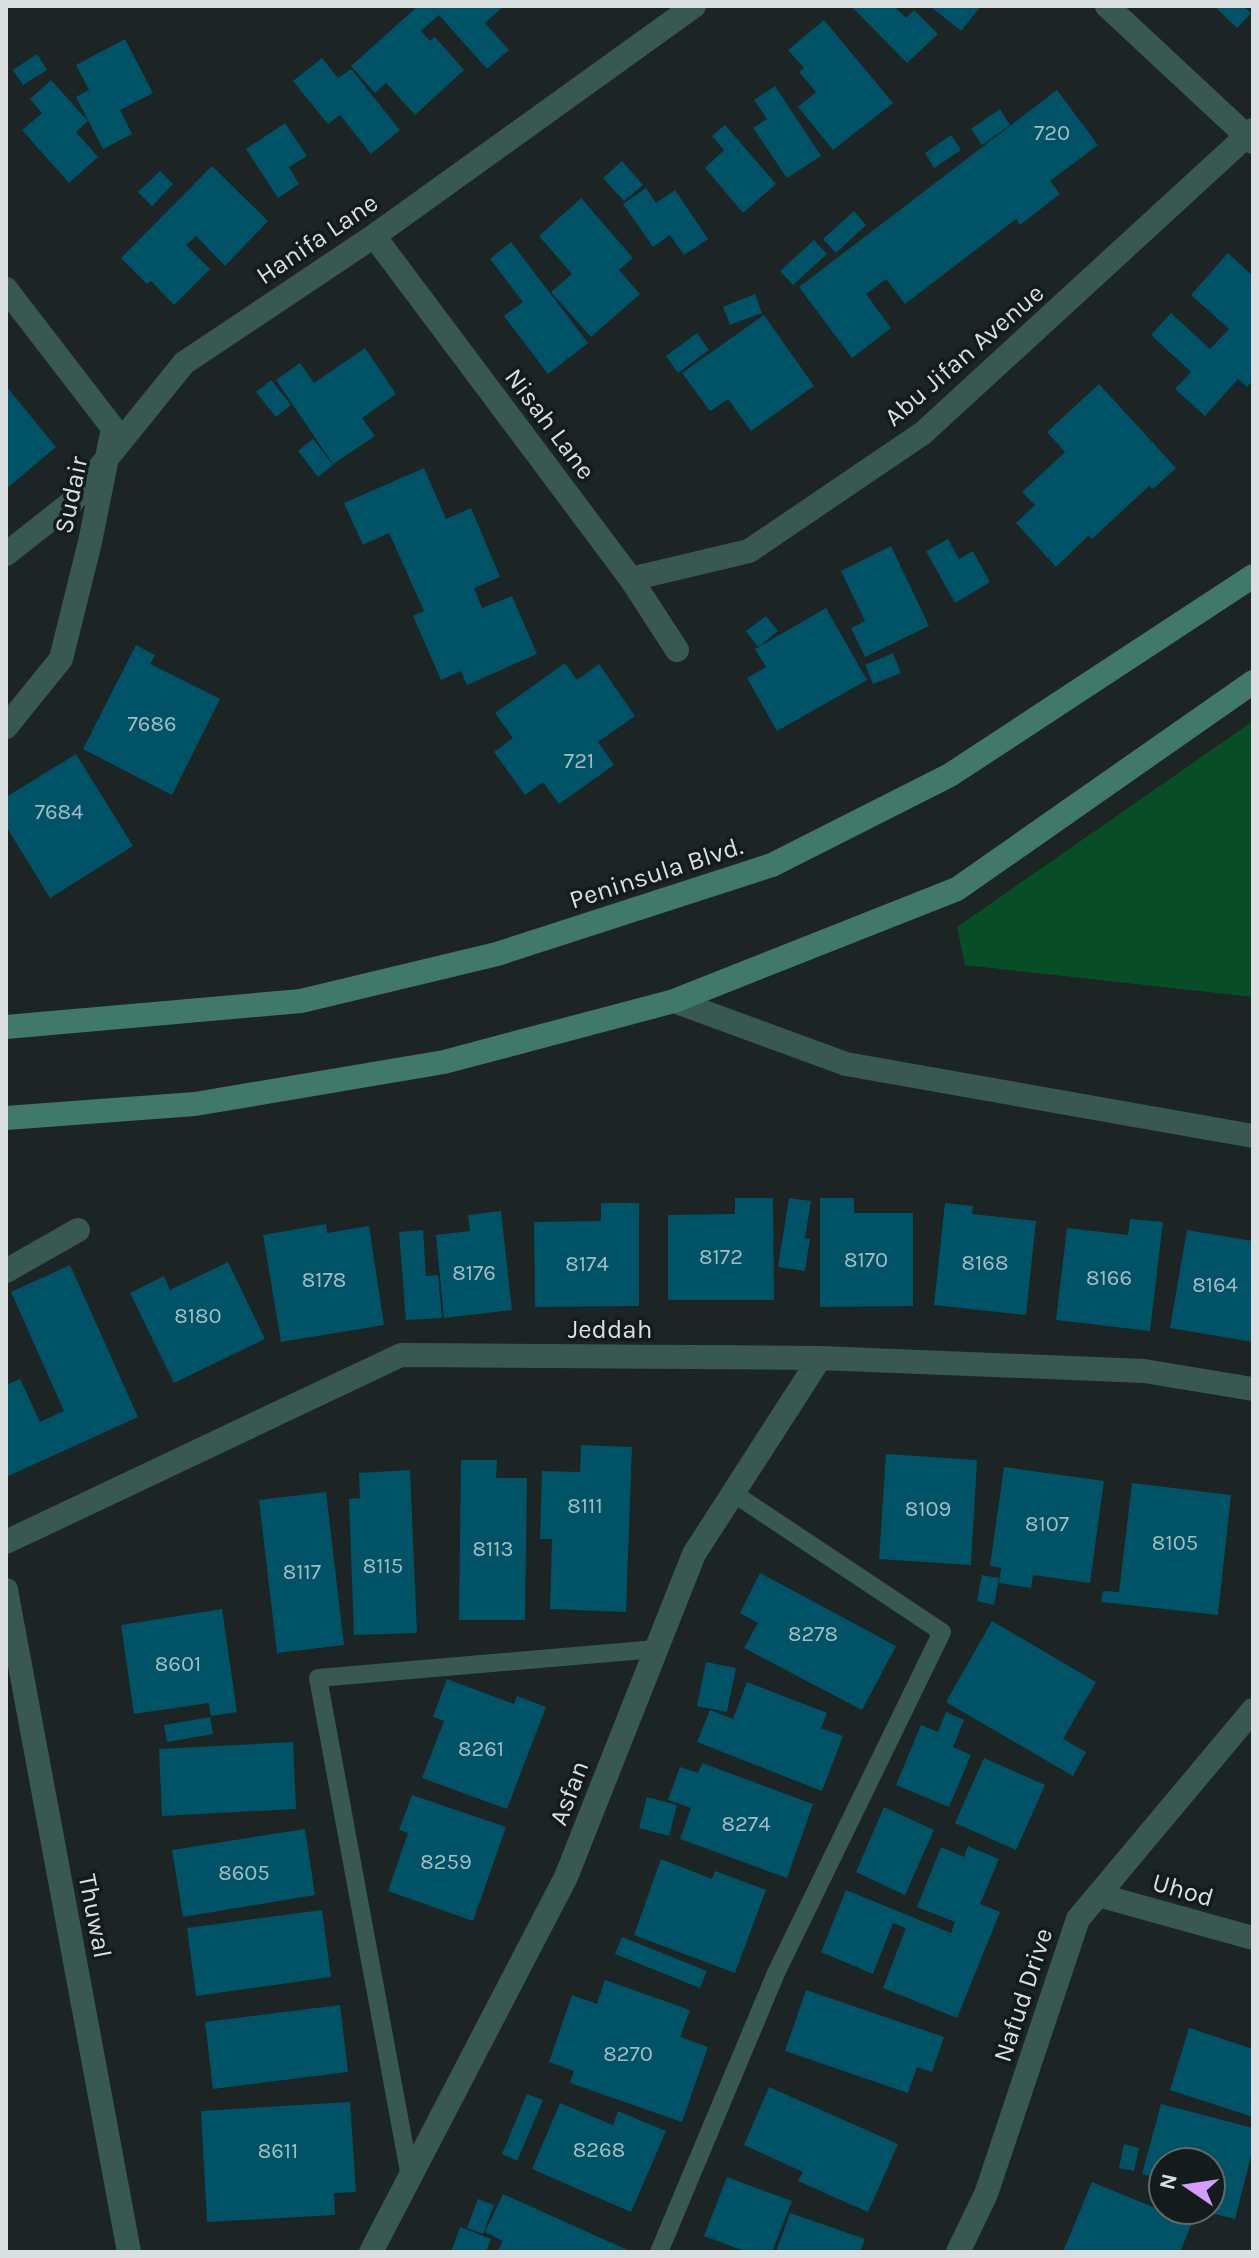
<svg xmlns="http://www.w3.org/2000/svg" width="1259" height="2258" viewBox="0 0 1259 2258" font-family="Karla,sans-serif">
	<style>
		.green { fill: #074e27 }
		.building { fill: #005366 }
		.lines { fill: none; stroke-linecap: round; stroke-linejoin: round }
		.lane { stroke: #385950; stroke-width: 18 }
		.street { stroke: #385950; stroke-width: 24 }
		.secondary { stroke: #40786a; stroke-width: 24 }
		.labels { text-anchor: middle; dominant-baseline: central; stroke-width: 7; stroke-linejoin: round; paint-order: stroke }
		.number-label { font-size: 22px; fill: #a4bcc1 }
		.street-label { font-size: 26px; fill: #dadfdf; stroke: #131b1b }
	</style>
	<rect width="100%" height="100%" fill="#1c2424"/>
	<!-- green -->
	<path class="green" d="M1253 721V997L965 965 957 927Z"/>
	<!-- building -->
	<path class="building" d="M418 6H504L485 23 509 50 487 69 439 15 421 31 430 41 435 37 464 70 415 115 386 83 375 93 351 66Z
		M851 6H894L906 18 914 10 938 34 907 63Z
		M930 6H981L961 31Z
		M1214 6H1243L1251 13 1237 28Z
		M824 20 893 103 833 150 798 107 816 92 799 72 804 68 788 50Z
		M125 39 153 93 120 110 132 134 103 149 76 97 89 90 76 65Z
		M37 54 47 70 23 85 13 70Z
		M322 58 338 78 351 69 400 130 371 154 340 115 328 124 293 81Z
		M51 80 88 121 76 132 98 157 69 183 22 130 42 113 30 99Z
		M775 86 821 156 787 178 753 128 767 119 754 100Z
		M1057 90 1098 145 1050 181 1060 194 1020 225 1016 219 905 304 886 279 866 294 891 328 852 358 799 287Z
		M1000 109 1010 125 982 145 971 129Z
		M285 123 307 156 289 167 299 184 278 198 246 149Z
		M725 125 776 184 743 213 705 168 724 150 712 136Z
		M951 135 961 150 934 168 925 153Z
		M622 161 643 185 624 201 603 178Z
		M212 166 268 221 225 266 196 236 186 245 210 269 174 305 151 281 147 284 121 258Z
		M160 171 173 184 152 206 138 192Z
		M646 188 656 203 675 190 708 239 684 255 670 235 653 247 623 204Z
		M581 198 633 258 619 270 640 294 591 337 551 292 572 274 539 236Z
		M854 211 866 225 836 253 823 239Z
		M814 240 827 254 793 285 780 271Z
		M511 242 588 343 548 374 504 316 523 302 490 259Z
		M1228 253 1253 276V380L1247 387 1238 379 1205 416 1175 389 1191 372 1151 335 1171 313 1210 349 1229 329 1191 295Z
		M755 294 762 313 730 325 723 307Z
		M764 315 814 386 751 431 728 399 710 411 682 373Z
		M697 333 709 350 678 373 666 356Z
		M365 348 396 394 362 418 375 436 333 464 276 380 300 363 314 383Z
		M271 380 291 405 276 417 256 392Z
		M1099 384 1176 468 1153 489 1149 486 1092 539 1089 535 1056 567 1016 523 1035 505 1022 492 1065 452 1047 432Z
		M6 386 56 447 6 489Z
		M313 439 333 465 318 477 298 451Z
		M424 468 446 519 471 508 500 577 474 588 482 608 512 596 537 654 467 685 461 671 441 680 413 616 424 611 389 533 363 545 344 503Z
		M948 539 959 559 973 551 990 582 955 603 926 551Z
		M891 546 929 626 865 657 851 628 865 621 841 571Z
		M826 608 867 680 777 731 747 678 766 667 755 649Z
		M766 616 778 631 758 647 746 631Z
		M136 645 155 655 150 664 220 699 172 795 83 749Z
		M893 653 901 673 873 684 865 665Z
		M565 663 577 680 599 664 635 716 598 742 614 765 559 804 543 782 525 795 494 752 513 738 495 713Z
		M76 754 133 846 50 898 6 826V797Z
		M735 1198H773L774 1300H668V1215L735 1214Z
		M789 1198 811 1201 805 1238 810 1239 805 1271 778 1267Z
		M820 1198H854V1213H913V1306L820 1307Z
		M601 1203H639V1306L535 1307 534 1222 601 1221Z
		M945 1203 973 1206 972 1214 1036 1221 1026 1315 934 1305Z
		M501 1211 512 1310 444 1318 436 1235 470 1231 468 1215Z
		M1130 1219 1163 1222 1150 1331 1056 1320 1067 1228 1128 1235Z
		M326 1224 327 1233 369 1226 384 1325 281 1342 263 1235Z
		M423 1230 426 1276 438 1275 442 1318 406 1320 399 1232Z
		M1187 1230 1253 1241V1342L1170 1328Z
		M228 1262 265 1339 174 1383 130 1293 164 1276 170 1290Z
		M70 1265 138 1417 6 1477V1385L20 1379 40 1422 64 1411 11 1292Z
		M581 1445 632 1447 626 1612 550 1609 552 1539H540L542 1471 580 1472Z
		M886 1454 977 1460 971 1565 879 1559Z
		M461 1460H497L496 1478H527L525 1620H459Z
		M1004 1467 1104 1481 1090 1583 1033 1575 1031 1588 999 1583 1001 1568 990 1566Z
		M410 1470 417 1633 354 1635 349 1499 360 1498 359 1473Z
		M1132 1483 1231 1495 1218 1615 1101 1602 1103 1591 1119 1592Z
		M326 1492 344 1645 277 1653 259 1500Z
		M760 1573 896 1646 862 1710 744 1648 758 1623 740 1613Z
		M982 1575 999 1578 994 1605 977 1601Z
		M222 1609 237 1712 211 1716 209 1703 134 1714 121 1625Z
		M992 1621 1096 1682 1063 1739 1086 1752 1073 1776 946 1702Z
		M706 1662 736 1668 727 1712 697 1706Z
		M447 1679 514 1704 517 1696 546 1707 507 1809 422 1778 444 1721 433 1717Z
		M747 1682 827 1713 821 1728 843 1736 822 1791 697 1742 710 1710 733 1719Z
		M946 1712 964 1720 953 1747 971 1755 949 1807 896 1785 921 1725 938 1732Z
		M210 1717 213 1734 167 1742 164 1725Z
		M293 1742 296 1809 162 1816 159 1749Z
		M984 1758 1045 1785 1016 1850 955 1823Z
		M702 1763 813 1804 787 1878 680 1839 691 1808 668 1800 680 1767 698 1773Z
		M412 1795 506 1827 473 1921 388 1891 408 1833 399 1830Z
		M647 1797 677 1805 669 1836 639 1828Z
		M884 1807 934 1830 905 1895 856 1872Z
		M305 1829 315 1895 183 1917 172 1850Z
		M968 1846 999 1859 980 1904 1000 1912 957 2018 883 1988 906 1928 893 1923 873 1974 821 1952 846 1890 951 1933 955 1922 917 1907 941 1847 964 1857Z
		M661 1859 712 1879 715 1871 766 1890 735 1973 634 1935Z
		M322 1910 331 1977 196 1996 187 1928Z
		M622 1937 707 1971 700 1988 615 1954Z
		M605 1980 690 2010 680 2037 708 2047 682 2122 570 2083 574 2071 549 2062 572 1995 597 2004Z
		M806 1990 944 2037 932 2072 917 2067 908 2093 785 2051Z
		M340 2005 348 2072 213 2089 205 2022Z
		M1189 2028 1253 2049V2117L1170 2090Z
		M769 2087 898 2144 868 2212 798 2181 803 2172 744 2145Z
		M527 2094 543 2100 517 2161 502 2154Z
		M350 2102 356 2192 334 2193 335 2215 207 2222 201 2111Z
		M560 2103 613 2125 618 2111 666 2131 631 2212 532 2169Z
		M1161 2104 1253 2128V2148L1235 2219 1203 2211 1211 2210V2162H1163V2179L1142 2174Z
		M1124 2144 1139 2148 1134 2171 1119 2168Z
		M727 2177 792 2201 772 2252H747L704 2236Z
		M1092 2182 1192 2223 1180 2252H1063Z
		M503 2194 632 2252H497L503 2241 485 2232Z
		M478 2199 494 2205 483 2234 467 2228Z
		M790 2213 865 2239 860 2252H776Z
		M460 2227 491 2239 486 2252H451Z"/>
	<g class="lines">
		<!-- lane -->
		<path class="lane" d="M410 2177 318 1678 656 1649
			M659 2252 776 1973 942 1632 733 1493"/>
		<!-- street -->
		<path class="street" d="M1107 6 1253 142
			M374 236 631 579 677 650
			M6 289 113 428 90 542 61 659 6 727
			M6 554 71 503 184 363 374 236 694 6
			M631 579 749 551 923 433 1253 130
			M674 1001 846 1064 1253 1136
			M6 1271 78 1230
			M6 1542 401 1355 820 1358 1144 1371 1253 1389
			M6 1590 129 2252
			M1098 1895 1253 1938
			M371 2252 566 1877 694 1554 820 1358
			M958 2252 986 2194 1078 1919 1253 1710"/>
		<!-- secondary -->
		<path class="secondary" d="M6 1027 301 1001 497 954 772 865 950 775 1253 576
			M6 1118 195 1104 444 1062 674 1001 957 889 1253 682"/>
	</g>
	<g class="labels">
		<!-- number labels -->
		<g class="number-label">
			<text x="1052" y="133">720</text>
			<text x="152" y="724">7686</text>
			<text x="579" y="761">721</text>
			<text x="59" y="812">7684</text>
			<text x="721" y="1257">8172</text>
			<text x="866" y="1260">8170</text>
			<text x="985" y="1263">8168</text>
			<text x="587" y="1264">8174</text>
			<text x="474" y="1273">8176</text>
			<text x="1109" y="1278">8166</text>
			<text x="324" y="1280">8178</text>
			<text x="1215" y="1285">8164</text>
			<text x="198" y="1316">8180</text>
			<text x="585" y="1506">8111</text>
			<text x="928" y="1509">8109</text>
			<text x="1047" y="1524">8107</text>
			<text x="1175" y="1543">8105</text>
			<text x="493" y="1549">8113</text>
			<text x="383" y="1566">8115</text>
			<text x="302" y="1572">8117</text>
			<text x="813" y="1634">8278</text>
			<text x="178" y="1664">8601</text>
			<text x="481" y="1749">8261</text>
			<text x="746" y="1824">8274</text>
			<text x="446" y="1862">8259</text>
			<text x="244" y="1873">8605</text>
			<text x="628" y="2054">8270</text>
			<text x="599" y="2150">8268</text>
			<text x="278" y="2151">8611</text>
		</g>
		<!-- street labels -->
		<g class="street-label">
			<text transform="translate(317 239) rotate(-34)">Hanifa Lane</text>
			<text transform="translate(964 355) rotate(-41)">Abu Jifan Avenue</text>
			<text transform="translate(550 424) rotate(53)">Nisah Lane</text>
			<text transform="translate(71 495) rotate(-78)">Sudair</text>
			<text transform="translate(656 873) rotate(-18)">Peninsula Blvd.</text>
			<text x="610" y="1329">Jeddah</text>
			<text transform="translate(569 1793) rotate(-69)">Asfan</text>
			<text transform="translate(1183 1890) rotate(16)">Uhod</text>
			<text transform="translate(95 1916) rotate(79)">Thuwal</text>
			<text transform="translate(1023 1995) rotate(-72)">Nafud Drive</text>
		</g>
	</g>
	<!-- border -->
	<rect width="1259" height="2258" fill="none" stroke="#dadfdf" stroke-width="16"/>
	<!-- north arrow -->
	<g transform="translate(1187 2186) rotate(283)"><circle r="38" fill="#131b1b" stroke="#636969" stroke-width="2"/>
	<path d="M0-6L14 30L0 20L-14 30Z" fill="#d49cfc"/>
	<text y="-12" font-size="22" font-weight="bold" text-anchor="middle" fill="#dadfdf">N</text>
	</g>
</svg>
